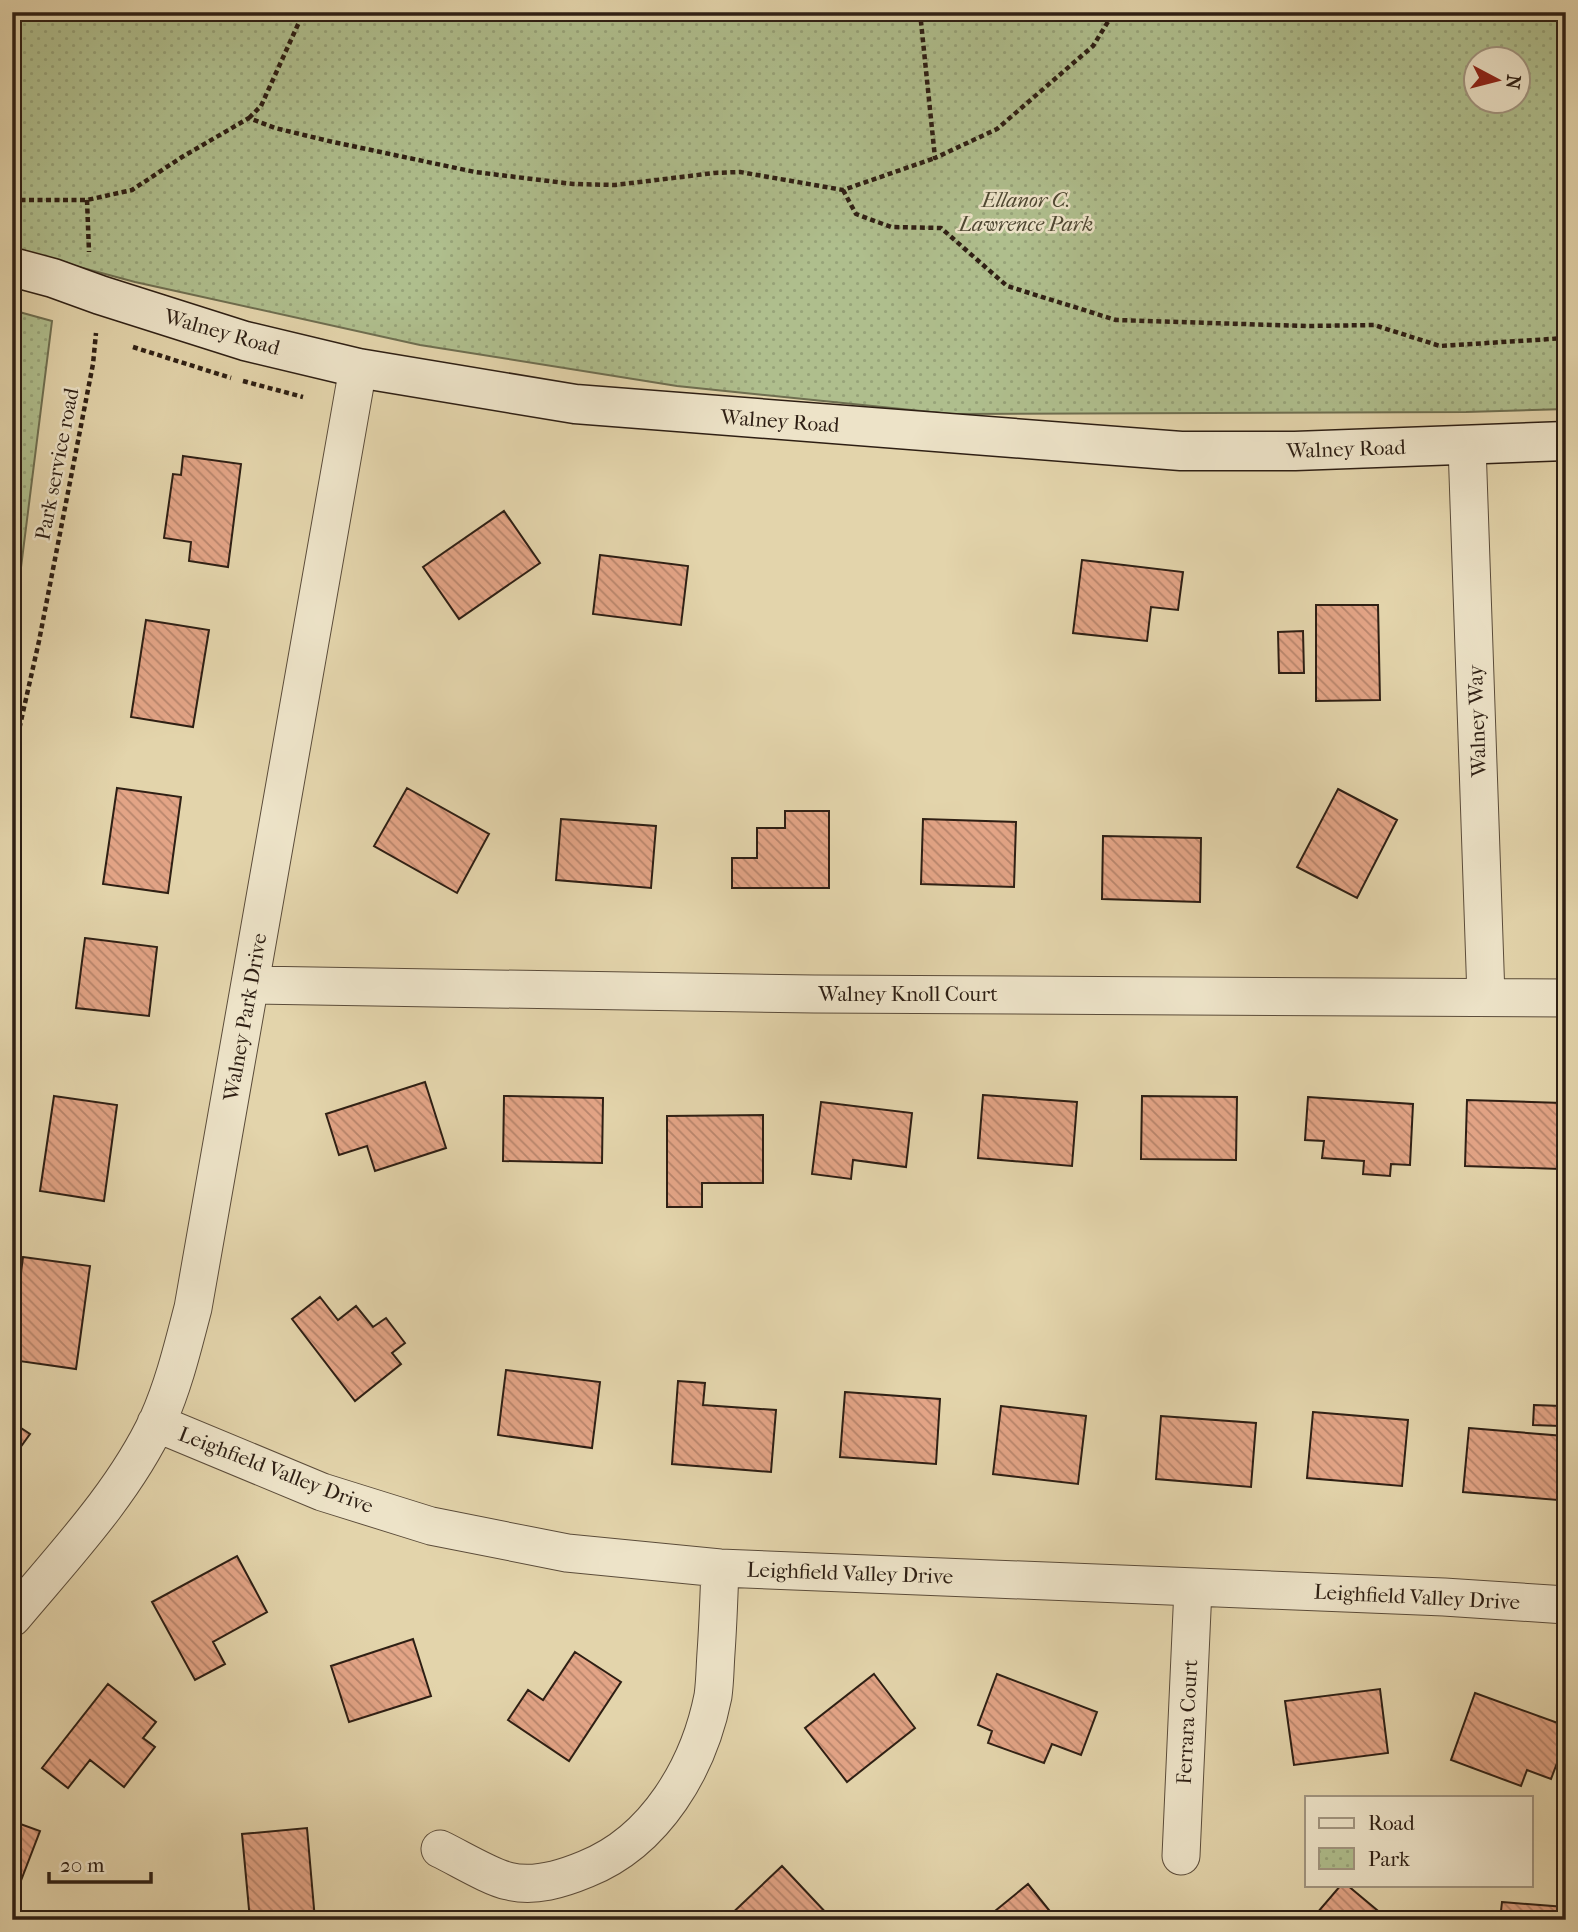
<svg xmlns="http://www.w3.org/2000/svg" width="1578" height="1932" viewBox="0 0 1578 1932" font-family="'IM FELL French Canon',serif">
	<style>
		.park { fill: url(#park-dots); stroke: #6e6e50; stroke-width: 2; fill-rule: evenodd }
		.building { fill: url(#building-back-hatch); stroke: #2e1f14; stroke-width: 2 }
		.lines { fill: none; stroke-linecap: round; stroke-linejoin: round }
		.street-casing { stroke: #5b4c3a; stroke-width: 39 }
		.secondary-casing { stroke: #2e1f14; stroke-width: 41 }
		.path { stroke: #2e1f14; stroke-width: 4.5; stroke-dasharray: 5 3.5; stroke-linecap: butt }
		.street { stroke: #ede3c8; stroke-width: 37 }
		.secondary { stroke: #ede3c8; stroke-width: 38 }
		.labels { text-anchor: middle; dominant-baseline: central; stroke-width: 5; stroke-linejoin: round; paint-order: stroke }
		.park-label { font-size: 21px; font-style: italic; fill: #4e4732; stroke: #ede3c8 }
		.street-label { font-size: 21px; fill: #2e1f14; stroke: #ede3c8 }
	</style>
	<defs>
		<pattern id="park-dots" width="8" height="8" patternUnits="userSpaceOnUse" patternTransform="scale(1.75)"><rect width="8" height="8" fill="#afbe8d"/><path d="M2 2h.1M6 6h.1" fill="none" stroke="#97a379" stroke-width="1.8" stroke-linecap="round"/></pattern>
		<pattern id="building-back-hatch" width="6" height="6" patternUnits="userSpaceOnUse" patternTransform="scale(1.75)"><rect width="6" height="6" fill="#e3a486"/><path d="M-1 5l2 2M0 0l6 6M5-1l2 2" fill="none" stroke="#b8856c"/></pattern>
	</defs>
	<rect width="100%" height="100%" fill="#e3d4ab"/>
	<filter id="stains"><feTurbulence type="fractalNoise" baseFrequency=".00286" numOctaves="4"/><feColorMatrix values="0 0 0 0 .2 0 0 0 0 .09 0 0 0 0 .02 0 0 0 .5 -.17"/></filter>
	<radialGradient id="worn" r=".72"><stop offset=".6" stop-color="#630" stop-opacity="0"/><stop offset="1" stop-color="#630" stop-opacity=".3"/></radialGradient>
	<!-- park -->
	<path class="park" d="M12 12H1566V409L1466 412 951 414 677 386 420 345 135 282 12 249ZM1476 60H1518V102H1476Z
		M12 310 52 321 12 639Z"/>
	<!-- building -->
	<path class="building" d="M183 456 241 464 228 567 189 561 191 542 164 538 173 474 181 475Z
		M504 511 540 563 459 619 423 567Z
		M600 555 688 566 681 625 593 614Z
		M1082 560 1183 572 1178 610 1151 607 1147 641 1073 633Z
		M1316 605H1378L1380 700 1316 701Z
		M146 620 209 630 193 727 131 717Z
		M1303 631 1304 673H1279L1278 632Z
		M117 788 181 797 168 893 103 884Z
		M407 788 489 834 457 893 374 846Z
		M1338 789 1397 820 1357 898 1297 867Z
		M785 811H829V888H732V858H757V828H785Z
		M561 819 656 826 651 888 556 880Z
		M923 819 1016 822 1014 887 921 884Z
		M1103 836 1201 838 1200 902 1102 899Z
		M85 938 157 947 149 1016 76 1008Z
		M425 1082 446 1148 375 1171 367 1146 339 1155 326 1114Z
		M983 1095 1077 1102 1072 1166 978 1158Z
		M54 1096 117 1105 104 1201 40 1191Z
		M504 1096 603 1098 602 1163 503 1161Z
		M1142 1096 1237 1097 1236 1160 1141 1159Z
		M1308 1097 1413 1104 1410 1165 1391 1164 1390 1176 1363 1174 1364 1161 1322 1158 1324 1141 1305 1140Z
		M1467 1100 1562 1103 1560 1169 1465 1166Z
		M821 1102 912 1113 906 1167 853 1160 851 1179 812 1174Z
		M763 1115V1183H702V1207H667V1116Z
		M23 1257 90 1266 76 1369 12 1360V1341Z
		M320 1297 338 1320 356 1306 373 1327 386 1318 405 1343 392 1353 401 1364 355 1401 292 1319Z
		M506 1370 600 1382 592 1448 498 1435Z
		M678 1381 705 1383 703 1405 776 1410 771 1472 672 1464Z
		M845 1392 940 1399 936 1464 840 1457Z
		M1534 1405 1561 1406 1560 1426 1533 1425Z
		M1001 1406 1086 1416 1078 1484 993 1474Z
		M1313 1412 1408 1420 1402 1486 1307 1478Z
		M1161 1416 1256 1423 1251 1487 1156 1479Z
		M12 1422 30 1434 12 1459Z
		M1469 1428 1564 1436 1558 1500 1463 1492Z
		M237 1556 267 1612 213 1642 225 1664 195 1680 152 1602Z
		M413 1639 431 1696 349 1722 331 1666Z
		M575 1652 621 1682 569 1761 508 1720 528 1690 543 1700Z
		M874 1674 915 1728 847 1782 805 1728Z
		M997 1674 1097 1712 1081 1755 1052 1744 1044 1763 988 1743 992 1731 978 1725Z
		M108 1684 156 1722 143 1738 155 1747 124 1787 90 1760 68 1788 42 1768Z
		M1380 1689 1388 1753 1294 1765 1285 1701Z
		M1475 1693 1566 1726V1739L1551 1779 1527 1770 1521 1786 1451 1760Z
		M12 1821 40 1831 12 1904Z
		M307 1828 315 1920H250L242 1834Z
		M782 1866 829 1916 824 1920H725Z
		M1028 1884 1057 1920H984Z
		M1341 1885H1347L1389 1920H1311Z
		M1502 1902 1565 1907 1564 1920H1500Z"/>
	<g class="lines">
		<defs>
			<path id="street" d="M1467 445 1486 997
				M251 985 814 994 1566 998
				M156 1423 322 1492 431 1526 567 1553 720 1568 1444 1597 1566 1605
				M12 1618C63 1557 124 1493 158 1420 174 1384 183 1346 193 1308L358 368
				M440 1849C459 1858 490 1877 508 1881 534 1888 562 1879 586 1869 656 1841 699 1767 713 1696 715 1682 715 1667 716 1653 718 1625 719 1596 720 1568
				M1181 1856 1193 1588"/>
			<path id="secondary" d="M12 267 53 278 100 295 245 341 358 368 575 404 1181 451H1295L1566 441"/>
		</defs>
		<!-- street casing -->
		<use href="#street" class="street-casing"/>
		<!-- secondary casing -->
		<use href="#secondary" class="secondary-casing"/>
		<!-- path -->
		<path class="path" d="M920 12 935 158 997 129 1093 46 1114 12
			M1119 12 1146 14 1156 12
			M249 118 261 106 300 20 308 12
			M843 190 856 214 891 227 941 228 1007 286 1116 320 1306 326 1374 325 1440 346 1566 338
			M12 200H87L132 190 182 157 249 118 275 128 333 142 475 172 573 184 615 185 714 173 740 172 843 190 935 158
			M87 200 89 252
			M133 347 231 378
			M243 381 303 397
			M12 761 39 641 93 364 96 333"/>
		<!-- street -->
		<use href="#street" class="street"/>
		<!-- secondary -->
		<use href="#secondary" class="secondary"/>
	</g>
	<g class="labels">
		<!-- park labels -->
		<g class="park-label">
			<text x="1026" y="200">Ellanor C.<tspan x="1026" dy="24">Lawrence Park</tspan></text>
		</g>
		<!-- street labels -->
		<g class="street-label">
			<text transform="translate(222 332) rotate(16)">Walney Road</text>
			<text transform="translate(780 421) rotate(4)">Walney Road</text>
			<text transform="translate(1346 449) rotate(-2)">Walney Road</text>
			<text transform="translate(57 464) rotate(-79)">Park service road</text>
			<text transform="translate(1477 721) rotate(-92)">Walney Way</text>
			<text x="908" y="994">Walney Knoll Court</text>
			<text transform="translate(245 1017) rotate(-80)">Walney Park Drive</text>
			<text transform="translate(276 1470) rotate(21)">Leighfield Valley Drive</text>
			<text transform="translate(850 1573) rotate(2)">Leighfield Valley Drive</text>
			<text transform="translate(1417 1597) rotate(3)">Leighfield Valley Drive</text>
			<text transform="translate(1187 1722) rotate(-87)">Ferrara Court</text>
		</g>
	</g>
	<!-- margin -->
	<rect width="1578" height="1932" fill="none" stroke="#e3d4ab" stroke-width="42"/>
	<rect x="14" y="14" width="1550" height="1904" fill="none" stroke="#2e1f14" stroke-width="3.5"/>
	<rect x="21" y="21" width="1536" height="1890" fill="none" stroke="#2e1f14" stroke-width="2"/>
	<!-- legend -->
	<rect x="1305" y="1796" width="228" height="91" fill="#ede3c8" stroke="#a19580" stroke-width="2"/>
	<rect x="1319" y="1818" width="35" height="10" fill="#ede3c8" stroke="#a19580" stroke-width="2"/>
	<text x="1368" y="1830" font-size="21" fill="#2e1f14">Road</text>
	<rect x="1319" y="1848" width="35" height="21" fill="url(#park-dots)" stroke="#a19580" stroke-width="2"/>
	<text x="1368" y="1866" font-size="21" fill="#2e1f14">Park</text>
	<!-- north arrow -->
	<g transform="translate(1497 80) rotate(97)"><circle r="33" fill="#ede3c8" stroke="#a19580" stroke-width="2"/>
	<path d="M0-5L12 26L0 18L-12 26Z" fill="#8f2418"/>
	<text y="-10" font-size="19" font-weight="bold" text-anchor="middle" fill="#2e1f14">N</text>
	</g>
	<!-- scale -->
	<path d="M49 1872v10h102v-10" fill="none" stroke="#2e1f14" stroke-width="3.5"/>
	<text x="60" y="1872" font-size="21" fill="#2e1f14" stroke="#ede3c8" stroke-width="5" paint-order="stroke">20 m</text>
	<rect width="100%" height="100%" filter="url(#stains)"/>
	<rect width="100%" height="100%" fill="url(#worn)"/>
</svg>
